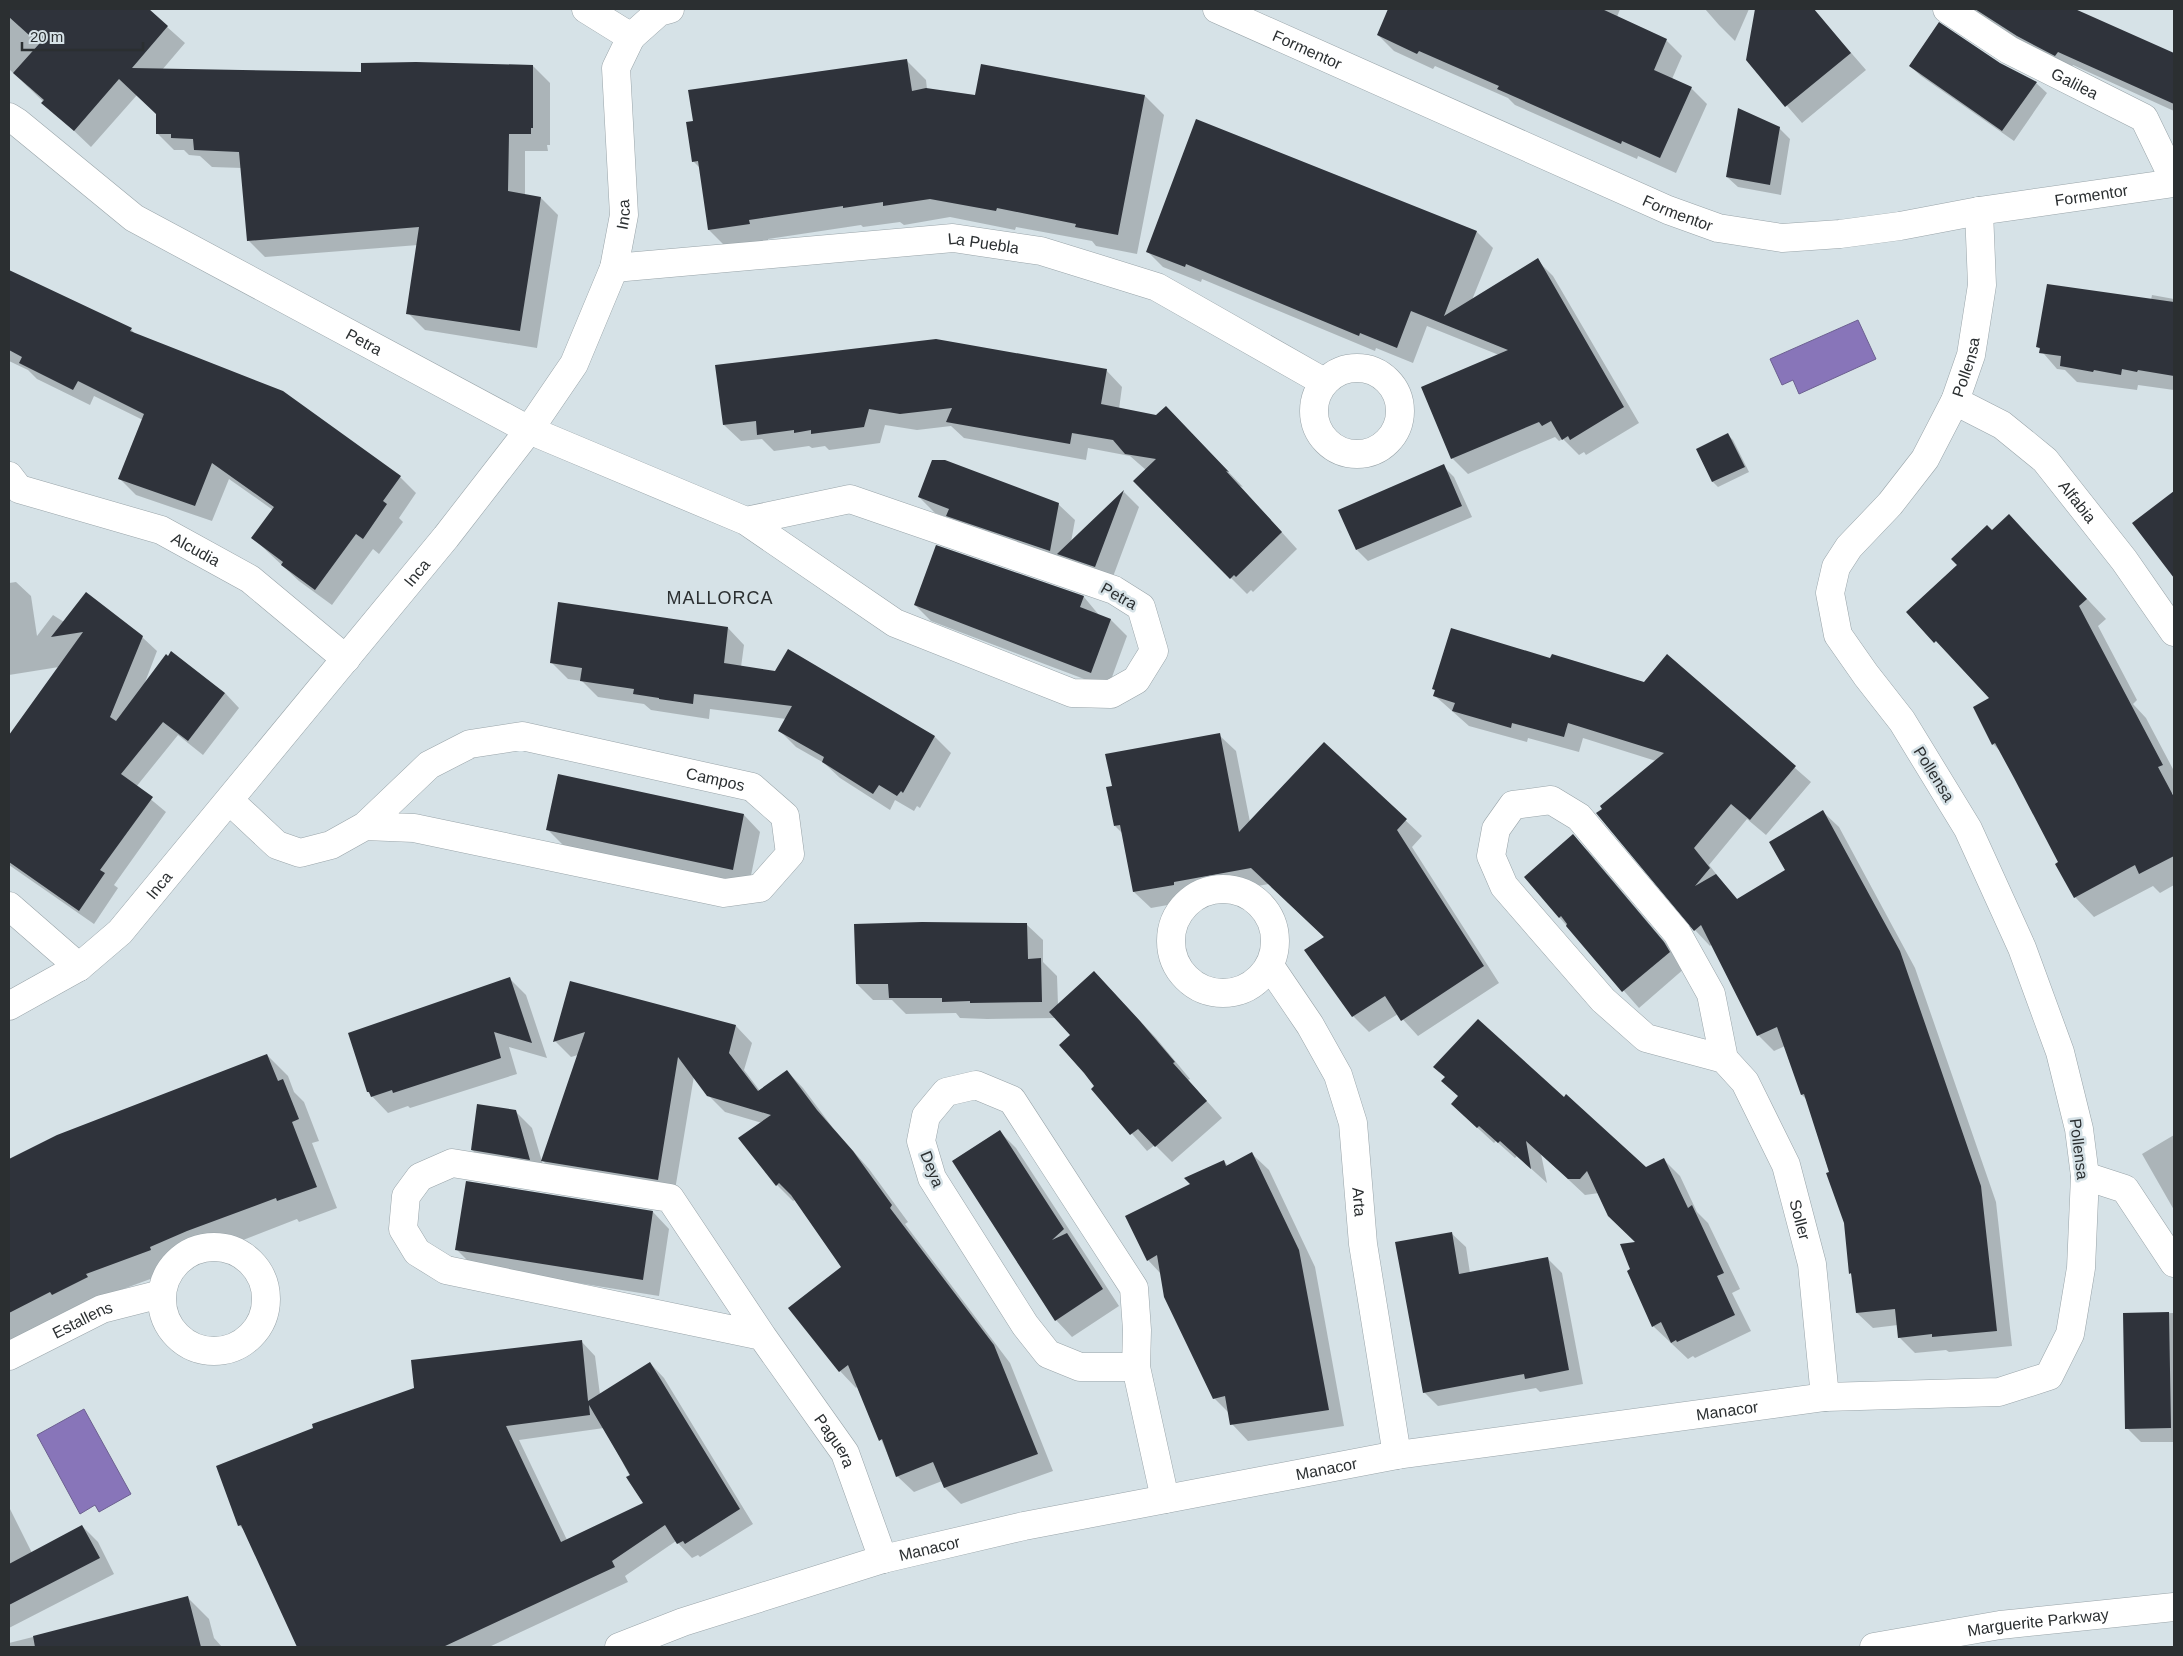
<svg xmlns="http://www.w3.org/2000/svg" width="2183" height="1656" viewBox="0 0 2183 1656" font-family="Helvetica,sans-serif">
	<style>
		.water { fill: #8875b9; stroke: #6c6090 }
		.shadow { fill: #0003; fill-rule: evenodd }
		.building { fill: #2f333b; fill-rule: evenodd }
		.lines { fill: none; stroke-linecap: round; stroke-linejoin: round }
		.minor-casing { stroke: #99a4a9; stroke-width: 29 }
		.major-casing { stroke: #99a4a9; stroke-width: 29 }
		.minor { stroke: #fff; stroke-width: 28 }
		.major { stroke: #fff; stroke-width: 28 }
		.labels { text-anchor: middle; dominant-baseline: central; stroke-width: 5; stroke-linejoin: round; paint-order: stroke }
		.street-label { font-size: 16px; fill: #2b2f31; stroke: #d6e2e7 }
		.neighbourhood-label { font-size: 18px; letter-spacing: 1px; fill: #2b2f31; stroke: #d6e2e7 }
	</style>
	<rect width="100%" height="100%" fill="#d6e2e7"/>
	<!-- water -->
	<path class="water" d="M1858 320 1876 359 1799 394 1793 380 1782 385 1770 359Z
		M84 1409 131 1494 99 1512 95 1505 80 1514 37 1435Z"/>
	<!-- shadow -->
	<path class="shadow" d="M9 9H147L185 43 162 70 363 74 533 66 550 83V145H547L548 151H525V195L541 198 558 215 537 348 425 330 408 313 418 245 265 257 248 240 242 168 212 167 200 156 189 155 184 150H174L157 133V114L137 95 91 147 9 69Z
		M1390 9H1620L1617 17 1666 40 1682 56 1672 79 1691 88 1707 104 1676 173 1638 156 1637 159 1515 105 1508 98 1435 66 1433 69 1394 51 1378 35Z
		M1705 9H1749L1735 41 1719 25Z
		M1757 9H1813L1866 70 1802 123 1748 61Z
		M1970 9H2072L2174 55V111L2073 65 2070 69 2033 51Z
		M907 61 926 80 927 89 976 97 1145 96 1164 115 1137 254 1096 246 1092 241 1016 227 1015 230 950 217 904 225 900 222 863 227 861 225 768 239V243L728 249 709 230 700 168 693 161Z
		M2000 64 2036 83 2047 93 2014 141 1921 76 1910 66Z
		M1779 128 1790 139 1781 195 1738 187 1727 177Z
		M1477 232 1493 248 1472 300 1537 260 1553 276 1639 423 1586 455 1584 452 1579 455 1563 439 1559 441 1555 437 1468 474 1452 458 1499 355 1427 326 1413 363 1376 348 1375 351 1202 279 1201 282 1163 267 1147 251Z
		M9 271 131 329 136 335 400 477 416 493 399 518 403 522 379 554 373 549 332 605 299 581 253 538 273 510 229 479 212 521 136 495 120 479 143 420 94 396 90 405 37 379 28 370 9 361Z
		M2152 295 2174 299V390L2138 385 2137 390 2077 382 2065 370 2057 369 2038 347 2151 300Z
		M717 366 1106 370 1122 387 1119 409 1182 424 1243 487 1240 486 1297 549 1253 592 1251 590 1247 594 1134 481 1146 470 1130 456 1088 448 1086 460 964 438 951 426 917 430 885 425 880 443 829 450 825 446 812 448 809 446 774 451 762 439 741 441 724 425Z
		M1728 435 1733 440 1749 472 1718 487 1713 482 1697 450Z
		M1443 466 1454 477 1472 517 1368 561 1357 550Z
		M1124 492 1139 507 1111 582 964 532 952 519 935 513 919 497 1058 504 1075 520 1071 542Z
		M2174 492V575L2134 523Z
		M2009 516 2106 619 2098 626 2137 700 2133 704 2146 718 2174 771V793L2166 796H2174V885L2160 893 2153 886 2094 917 2075 897 2060 862 2001 752 1993 744 1991 699 1908 612Z
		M936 547 1084 597 1099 615 1111 620 1127 636 1108 688 931 621 915 605Z
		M16 582 31 596 37 636 53 615 64 622 142 637 157 651 144 685 225 693 239 708 203 755 178 735 136 787 166 812 114 885 118 888 94 924 9 865V738L59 667 9 675V583Z
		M728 628 744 645 741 667 776 672 788 651 935 737 951 753 920 808 917 806 914 811 895 800 890 810 840 778 824 763 796 747 779 730 786 719 710 709 709 719 651 710 644 704 598 697 582 681 568 679 552 663Z
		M1667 656 1811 782 1766 835 1747 819 1709 865 1725 885 1738 900 1787 870 1823 812 1839 827 1915 968 1996 1202 2012 1346 1949 1352 1946 1350 1915 1353 1899 1337 1898 1325 1873 1328 1857 1313 1853 1276 1850 1273 1845 1223 1807 1100 1802 1095 1785 1046 1774 1051 1758 1035 1712 944 1710 946 1695 930 1656 761 1583 738 1579 752 1528 738 1527 742 1469 726 1434 695 1551 660 1644 683Z
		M1219 735 1236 751 1250 822 1325 744 1422 836 1412 847 1499 983 1418 1036 1398 1014 1369 1032 1353 1016 1325 938 1269 884 1189 898 1190 901 1151 908 1134 892 1123 834 1115 826Z
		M559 776 744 815 760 832 749 885 564 846 548 830Z
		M1573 836 1589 852 1680 960 1685 968 1639 1008 1559 917Z
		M1026 924 1043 940V962L1057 976 1058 1005 1110 989 1156 1038 1190 1079 1188 1080 1222 1118 1172 1162 1155 1145 1147 1151 1093 1089 1096 1086 1072 1035 1057 1018 987 1019 960 1018 956 1013 906 1014 892 1000H873L857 984Z
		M510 979 526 995 547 1058 509 1047 517 1074 410 1108 408 1106 388 1113 368 1092Z
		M571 983 736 1026 752 1043 744 1070 760 1091 787 1071 803 1088 833 1128 869 1169 908 1222 905 1224 1010 1363 1053 1471 961 1504 945 1488 942 1481 914 1492 897 1476 858 1386 856 1388 840 1371 843 1268 795 1200 793 1201 777 1185 740 1138 762 1123 725 1112 708 1095 694 1076 674 1196 559 1177 543 1161 578 1055 571 1057 555 1041Z
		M267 1055 288 1076 294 1092 304 1102 319 1141 312 1143 337 1208 299 1222 297 1219 171 1268 172 1271 107 1295 9 1345V1161L57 1136Z
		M1564 1098 1646 1169 1664 1160 1680 1176 1697 1212 1708 1223 1740 1289 1732 1293 1751 1331 1695 1358 1693 1356 1688 1359 1653 1326 1636 1242 1599 1193 1585 1195 1541 1154 1547 1183 1517 1156 1515 1158 1496 1141 1494 1143 1469 1120Z
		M515 1111 532 1128 546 1175 489 1166 472 1150Z
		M1000 1132 1016 1148 1119 1306 1072 1337 1056 1320Z
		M2174 1135V1210L2142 1154Z
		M1252 1154 1269 1170 1315 1267 1344 1426 1248 1441 1232 1424 1230 1414 1214 1398 1161 1274 1148 1260 1192 1185 1224 1161 1228 1166Z
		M653 1212 669 1229 659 1296 473 1266 456 1249Z
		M1451 1233 1466 1247 1470 1273 1548 1259 1562 1273 1583 1384 1540 1392 1536 1388 1438 1406 1424 1392Z
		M2174 1313V1442H2141L2127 1428 2125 1314Z
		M581 1341 595 1356 600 1395 650 1363 664 1378 753 1524 700 1557 698 1555 692 1558 676 1541 625 1576 628 1582 489 1647H299L245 1531 239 1525ZM604 1428 645 1504 567 1540 519 1440Z
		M9 1507 32 1553 82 1526 98 1542 114 1574 9 1628Z
		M188 1598 209 1619 214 1638 222 1647H9V1643Z"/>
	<!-- building -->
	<path class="building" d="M9 9H149L168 26 132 68 361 72V63L416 62 533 65V128H531V134H509L508 191 541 197 520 331 406 314 419 227 247 241 239 152 194 150 193 139 171 138V134H156V114L119 79 74 131 41 103 44 100 13 73 39 44 9 17Z
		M1388 9H1602L1667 39 1654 70 1692 87 1660 158 1622 141 1621 144 1497 89 1499 86 1419 51 1417 54 1377 35Z
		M1755 9H1814L1851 53 1785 107 1746 60Z
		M1975 9H2075L2174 53V104L2058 52 2055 56 2017 36Z
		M1939 22 2000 63 2037 82 2002 131 1909 66Z
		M907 59 912 91 926 88 975 95 981 64 1145 95 1118 235 1075 227 1076 224 997 208 996 211 930 199 883 206V202L843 208V206L749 220 750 224 708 230 698 161 692 162 686 122 693 121 688 90Z
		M1738 108 1780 127 1770 185 1726 177Z
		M1196 119 1477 231 1444 316 1538 258 1624 407 1570 440 1568 436 1562 440 1551 421 1542 426 1539 422 1451 459 1421 387 1508 350 1411 311 1397 348 1360 333 1359 336 1186 264 1185 267 1146 252Z
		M9 270 132 328 130 331 283 391 401 476 383 501 387 504 363 539 356 534 315 590 281 565 283 562 251 538 274 507 212 463 195 506 118 479 144 414 78 381 73 390 19 363 22 357 9 350Z
		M2047 284 2174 302V376L2138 370 2137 372 2122 369 2121 375 2094 370 2093 372 2060 366 2061 356 2039 353 2040 348 2036 347Z
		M936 339 1107 369 1101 404 1156 415 1166 406 1229 472 1226 471 1282 532 1236 577 1234 575 1230 579 1133 481 1156 459 1125 454 1113 440 1072 433 1070 444 946 422 952 408 900 414 869 409 864 427 811 434V430L794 433V430L757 435 756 421 723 425 715 365Z
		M1728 433 1745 467 1712 482 1696 449Z
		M932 460H945L1059 503 1050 551 946 516 949 509 918 497Z
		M1444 464 1462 506 1356 550 1338 510Z
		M1124 490 1095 567 1057 554Z
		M2174 491V578L2132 523Z
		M2009 514 2087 599 2079 606 2163 765 2158 767 2174 797V856L2139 874 2135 865 2074 898 2055 864 2058 862 2014 778 1995 743 1992 745 1973 707 1989 698 1936 641 1934 643 1906 612 1957 565 1951 559 1987 525 1992 530Z
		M936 545 1084 596 1080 607 1111 619 1091 673 914 605Z
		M86 592 143 636 110 717 116 721 166 654 168 656 171 651 225 693 188 741 163 722 121 774 153 797 100 870 105 873 79 911 9 862V735L83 632 51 637Z
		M558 602 728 627 724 663 775 671 788 649 935 736 903 793 901 791 897 796 879 785 873 794 822 762 824 757 778 731 792 706 694 694 693 704 659 699V698L633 694 634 689 580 681 582 668 550 663Z
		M1451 628 1550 658 1552 654 1644 682 1667 654 1796 766 1750 820 1731 804 1694 848 1710 868 1695 886 1716 874 1737 899 1785 870 1769 842 1823 810 1900 951 1981 1186 1997 1331 1932 1337V1334L1898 1338 1895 1309 1856 1313 1851 1273 1849 1274 1844 1223 1826 1173 1829 1172 1804 1094 1801 1095 1777 1027 1757 1036 1701 925 1694 931 1596 813 1602 809 1600 806 1664 753 1568 723 1564 737 1512 723 1511 728 1452 711 1455 703 1433 696 1435 690 1432 689Z
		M1220 733 1239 832 1324 742 1407 819 1397 830 1484 966 1401 1021 1385 996 1352 1017 1304 950 1324 937 1251 868 1174 882V885L1133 892 1120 825 1114 826 1106 787 1112 786 1105 754Z
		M558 774 744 814 733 870 546 830Z
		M1573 834 1664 942 1670 952 1622 992 1566 926 1567 924 1561 916 1559 918 1524 877Z
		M922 922 1027 923 1028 959 1041 958 1042 1002 970 1003V1001L942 1002V998H889L888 984H856L854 924Z
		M1094 971 1140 1021 1175 1062 1173 1063 1207 1101 1155 1147 1138 1129 1130 1135 1091 1089 1094 1086 1084 1073 1059 1045 1070 1035 1049 1012Z
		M510 977 532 1043 494 1032 501 1058 393 1093 392 1090 371 1097 369 1092H367L348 1033Z
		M570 981 736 1025 729 1053 758 1091 787 1070 817 1110 853 1151 892 1205 890 1208 994 1345 1038 1454 944 1488 933 1462 896 1477 882 1439 879 1441 848 1365 839 1372 788 1308 841 1267 791 1195 779 1183 776 1186 738 1138 771 1115 707 1096 678 1057 658 1180 541 1161 585 1032 553 1042Z
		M1478 1019 1564 1097 1566 1094 1646 1167 1664 1158 1688 1208 1692 1205 1724 1273 1717 1276 1735 1315 1677 1342 1676 1340 1671 1343 1661 1322 1652 1327 1627 1271 1630 1269 1620 1244 1635 1242 1608 1216 1587 1171 1580 1179H1568L1526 1141 1531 1169 1500 1141 1498 1143 1479 1126 1477 1128 1451 1104 1458 1096 1441 1081 1445 1077 1433 1067Z
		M267 1054 278 1081 283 1079 299 1119 292 1122 317 1187 277 1201 276 1198 187 1231 150 1247 151 1250 86 1274 88 1277 52 1295 50 1292 9 1313V1159L57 1135Z
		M477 1104 516 1110 530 1160 471 1150Z
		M1000 1130 1064 1229 1052 1240 1067 1233 1103 1289 1055 1321 952 1161Z
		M1252 1152 1299 1250 1329 1410 1230 1425 1225 1396 1213 1399 1164 1297 1157 1255 1147 1261 1125 1216 1190 1184 1184 1178 1224 1160 1226 1166Z
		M466 1181 653 1211 643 1280 455 1250Z
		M1452 1232 1459 1274 1548 1257 1569 1370 1525 1379 1524 1374 1423 1393 1395 1242Z
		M2169 1312 2171 1428 2125 1429 2123 1313Z
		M582 1340 588 1401 650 1362 740 1509 685 1544 683 1541 677 1544 665 1525 612 1561 615 1567 443 1647H297L241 1525 238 1526 216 1466 313 1428 312 1424 414 1388 411 1360ZM589 1405 622 1461 630 1475 626 1477 643 1503 561 1542 506 1426 590 1415Z
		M82 1525 100 1558 9 1605V1564Z
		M188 1596 201 1647H35L33 1636Z"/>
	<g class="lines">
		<defs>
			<g id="minor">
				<path d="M586 9 631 37 659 12 670 9"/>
				<path id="s1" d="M1217 9 1668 210 1718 228 1782 238 1840 234 1900 226 1979 211 2174 183"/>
				<path id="s2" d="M1947 9 2009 50 2144 118 2174 180"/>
				<path id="s3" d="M9 117 17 122 134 218 529 430 746 521 895 623 1072 693 1111 694 1136 680 1154 651 1141 607 1114 590 850 499 746 521"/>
				<path id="s4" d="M614 268 953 238 1041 251 1157 287 1324 382"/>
				<circle cx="1357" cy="411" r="43"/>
				<path id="s5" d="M1955 401 2002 425 2045 460 2124 560 2174 632"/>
				<path id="s6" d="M9 476 19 489 161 530 250 579 346 659"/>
				<path id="s7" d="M230 801 277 845 300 853 331 845 365 826 429 765 470 744 522 736 752 787 785 816 790 854 760 888 724 893 414 828 365 826"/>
				<circle cx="1223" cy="941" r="52"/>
				<path d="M9 906 79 967"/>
				<path id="s8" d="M1270 966 1310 1025 1338 1075 1353 1123 1363 1244 1397 1455"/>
				<path id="s9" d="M9 1006 79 967 120 932 446 537 529 430 574 364 614 268 624 215 616 68 631 37"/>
				<path id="s10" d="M1724 1059 1646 1038 1603 1000 1504 886 1491 856 1496 829 1513 805 1551 800 1579 817 1677 933 1711 994 1724 1059 1745 1082 1786 1165 1812 1264 1825 1397"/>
				<path d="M2085 1176 2125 1189 2174 1263"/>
				<circle cx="214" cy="1299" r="52"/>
				<path id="s11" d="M762 1336 446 1270 417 1252 403 1229 406 1196 420 1177 452 1163 670 1198 762 1336 845 1453 883 1559"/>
				<path id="s12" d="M9 1356 102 1309 161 1294"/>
				<path d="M1136 1367H1080L1048 1354 1025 1325 932 1178 921 1141 926 1116 946 1092 976 1085 1012 1100 1134 1288 1137 1330 1136 1367 1165 1499"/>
				<path id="s13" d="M619 1647 683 1622 883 1559 1024 1526 1397 1455 1825 1397 1999 1392 2049 1376 2070 1334 2081 1268 2085 1176 2079 1129 2060 1052 2022 948 1968 829 1902 721 1866 675 1838 635 1830 593 1836 567 1849 547 1890 504 1925 459 1955 401 1971 355 1982 285 1979 211"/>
			</g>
			<g id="major">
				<path id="s14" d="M1874 1647 2000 1625 2174 1607"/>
			</g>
		</defs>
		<!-- minor casing -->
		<use href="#minor" class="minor-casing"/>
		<!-- major casing -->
		<use href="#major" class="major-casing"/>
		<!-- minor -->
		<use href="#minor" class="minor"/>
		<!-- major -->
		<use href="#major" class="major"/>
	</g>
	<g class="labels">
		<!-- street labels -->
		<g class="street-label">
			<text stroke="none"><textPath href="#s1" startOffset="99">Formentor</textPath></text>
			<text stroke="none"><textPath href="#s2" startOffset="148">Galilea</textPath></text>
			<text stroke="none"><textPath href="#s1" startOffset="924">Formentor</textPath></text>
			<text stroke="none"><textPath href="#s1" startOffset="504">Formentor</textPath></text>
			<text stroke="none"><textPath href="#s9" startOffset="1020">Inca</textPath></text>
			<text stroke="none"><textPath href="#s4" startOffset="371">La Puebla</textPath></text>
			<text stroke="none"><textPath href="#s3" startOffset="422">Petra</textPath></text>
			<text stroke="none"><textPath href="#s13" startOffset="2580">Pollensa</textPath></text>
			<text stroke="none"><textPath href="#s5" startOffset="161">Alfabia</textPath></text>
			<text stroke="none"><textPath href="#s6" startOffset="204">Alcudia</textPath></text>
			<text stroke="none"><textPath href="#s9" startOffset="600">Inca</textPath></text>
			<text transform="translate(1119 596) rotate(29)">Petra</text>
			<text transform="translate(1934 774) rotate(58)">Pollensa</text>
			<text stroke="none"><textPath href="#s7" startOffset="545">Campos</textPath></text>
			<text stroke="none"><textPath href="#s9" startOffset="195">Inca</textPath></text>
			<text transform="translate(2079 1149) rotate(83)">Pollensa</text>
			<text transform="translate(932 1169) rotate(68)">Deya</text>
			<text stroke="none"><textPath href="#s8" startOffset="258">Arta</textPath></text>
			<text stroke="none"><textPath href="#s10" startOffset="918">Soller</textPath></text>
			<text stroke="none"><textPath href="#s12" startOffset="82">Estallens</textPath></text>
			<text stroke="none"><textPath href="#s13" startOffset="1136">Manacor</textPath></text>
			<text stroke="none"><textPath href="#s11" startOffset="990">Paguera</textPath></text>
			<text stroke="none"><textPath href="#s13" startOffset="731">Manacor</textPath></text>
			<text stroke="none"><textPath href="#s13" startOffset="326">Manacor</textPath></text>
			<text stroke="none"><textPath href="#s14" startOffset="166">Marguerite Parkway</textPath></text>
		</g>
		<!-- neighbourhood labels -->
		<g class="neighbourhood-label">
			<text x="720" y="598">MALLORCA</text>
		</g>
	</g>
	<!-- border -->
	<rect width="2183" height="1656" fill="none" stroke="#2b2f31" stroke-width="20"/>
	<!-- scale -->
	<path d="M22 42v8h121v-8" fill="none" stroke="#2b2f31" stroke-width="2.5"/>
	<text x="30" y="42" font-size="15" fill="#2b2f31" stroke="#d6e2e7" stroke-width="4" paint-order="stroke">20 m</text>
</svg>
